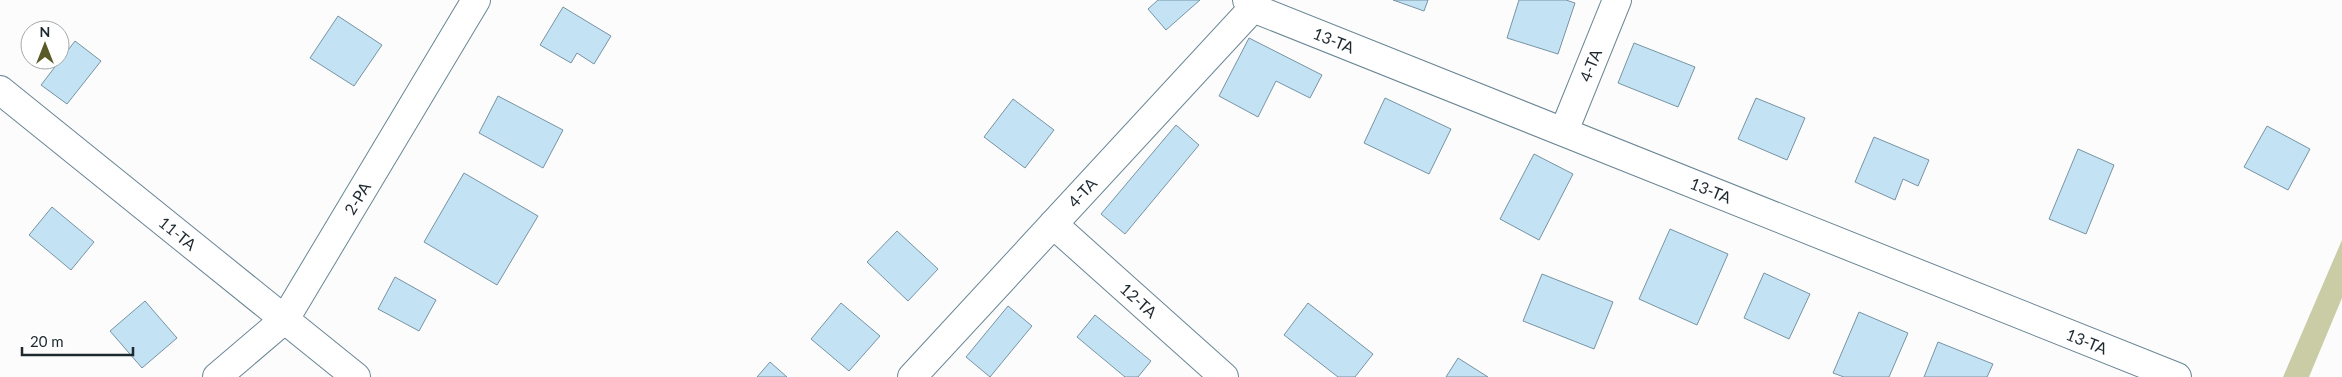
<svg xmlns="http://www.w3.org/2000/svg" width="2342" height="377" viewBox="0 0 2342 377" font-family="Lato,sans-serif">
	<style>
		.green { fill: #cacca5 }
		.building { fill: #c3e2f3; stroke: #7794a4 }
		.lines { fill: none; stroke-linecap: round; stroke-linejoin: round }
		.minor-casing { stroke: #6a8695; stroke-width: 30 }
		.minor { stroke: #fff; stroke-width: 28 }
		.labels { text-anchor: middle; dominant-baseline: central; stroke-width: 5; stroke-linejoin: round; paint-order: stroke }
		.street-label { font-size: 16px; fill: #1d282f; stroke: #fff }
	</style>
	<rect width="100%" height="100%" fill="#fcfcfc"/>
	<!-- green -->
	<path class="green" d="M2342 240V298L2309 377H2283Z"/>
	<!-- building -->
	<path class="building" d="M1158 0H1200L1166 30 1148 9Z
		M1393 0H1428L1424 11Z
		M1519 0H1566L1575 3 1558 54 1507 38Z
		M563 7 611 36 594 64 577 53 571 63 540 45Z
		M338 16 382 45 354 86 310 58Z
		M1249 38 1322 75 1310 98 1276 81 1258 117 1219 96Z
		M75 41 101 61 67 104 41 85Z
		M1634 43 1695 67 1678 107 1618 83Z
		M498 96 563 130 543 168 479 133Z
		M1385 98 1451 129 1429 174 1364 143Z
		M1756 98 1805 118 1787 160 1738 139Z
		M1013 99 1054 130 1025 168 984 137Z
		M1176 125 1199 145 1125 234 1101 214Z
		M2267 126 2310 149 2288 190 2244 167Z
		M1874 137 1929 160 1918 186 1903 179 1895 200 1855 182Z
		M2078 149 2114 165 2086 234 2049 219Z
		M1534 154 1573 174 1539 240 1500 219Z
		M464 173 538 216 497 285 424 242Z
		M52 207 94 242 71 270 29 235Z
		M1670 229 1728 254 1697 325 1639 299Z
		M897 231 938 269 908 301 867 262Z
		M1764 273 1810 294 1789 339 1744 318Z
		M1542 274 1613 302 1594 349 1523 321Z
		M395 277 436 300 419 331 378 309Z
		M145 301 177 338 142 368 110 331Z
		M841 303 880 336 849 371 811 339Z
		M1308 303 1373 354 1355 377H1338L1284 335Z
		M1008 306 1032 326 990 377 966 357Z
		M1859 312 1908 333 1889 377H1844L1833 373Z
		M1095 315 1151 361 1138 377H1125L1077 337Z
		M1938 342 1993 364 1987 377H1924Z
		M1458 358 1488 377H1446Z
		M770 362 787 377H757Z"/>
	<g class="lines">
		<defs>
			<path id="minor" d="M1247 0 1253 8 2177 377
				M0 90 356 377
				M1564 131 1617 0
				M1053 224 1224 377
				M217 377 285 319 476 0
				M912 377 1253 8"/>
		</defs>
		<!-- minor casing -->
		<use href="#minor" class="minor-casing"/>
		<!-- minor -->
		<use href="#minor" class="minor"/>
	</g>
	<g class="labels">
		<!-- street labels -->
		<g class="street-label">
			<text transform="translate(1334 40) rotate(22)">13-ТА</text>
			<text transform="translate(1590 65) rotate(-68)">4-ТА</text>
			<text transform="translate(1711 190) rotate(22)">13-ТА</text>
			<text transform="translate(1082 192) rotate(-47)">4-ТА</text>
			<text transform="translate(357 198) rotate(-59)">2-РА</text>
			<text transform="translate(178 233) rotate(39)">11-ТА</text>
			<text transform="translate(1139 300) rotate(42)">12-ТА</text>
			<text transform="translate(2087 341) rotate(22)">13-ТА</text>
		</g>
	</g>
	<!-- north arrow -->
	<g transform="translate(45 45)"><circle r="24" fill="#ffffff" stroke="#a5a9ac"/>
	<path d="M0-4L9 19L0 12L-9 19Z" fill="#595a28"/>
	<text y="-8" font-size="14" font-weight="bold" text-anchor="middle" fill="#1d282f">N</text>
	</g>
	<!-- scale -->
	<path d="M22 347v8h111v-8" fill="none" stroke="#1d282f" stroke-width="2.5"/>
	<text x="30" y="347" font-size="15" fill="#1d282f" stroke="#ffffff" stroke-width="4" paint-order="stroke">20 m</text>
</svg>
